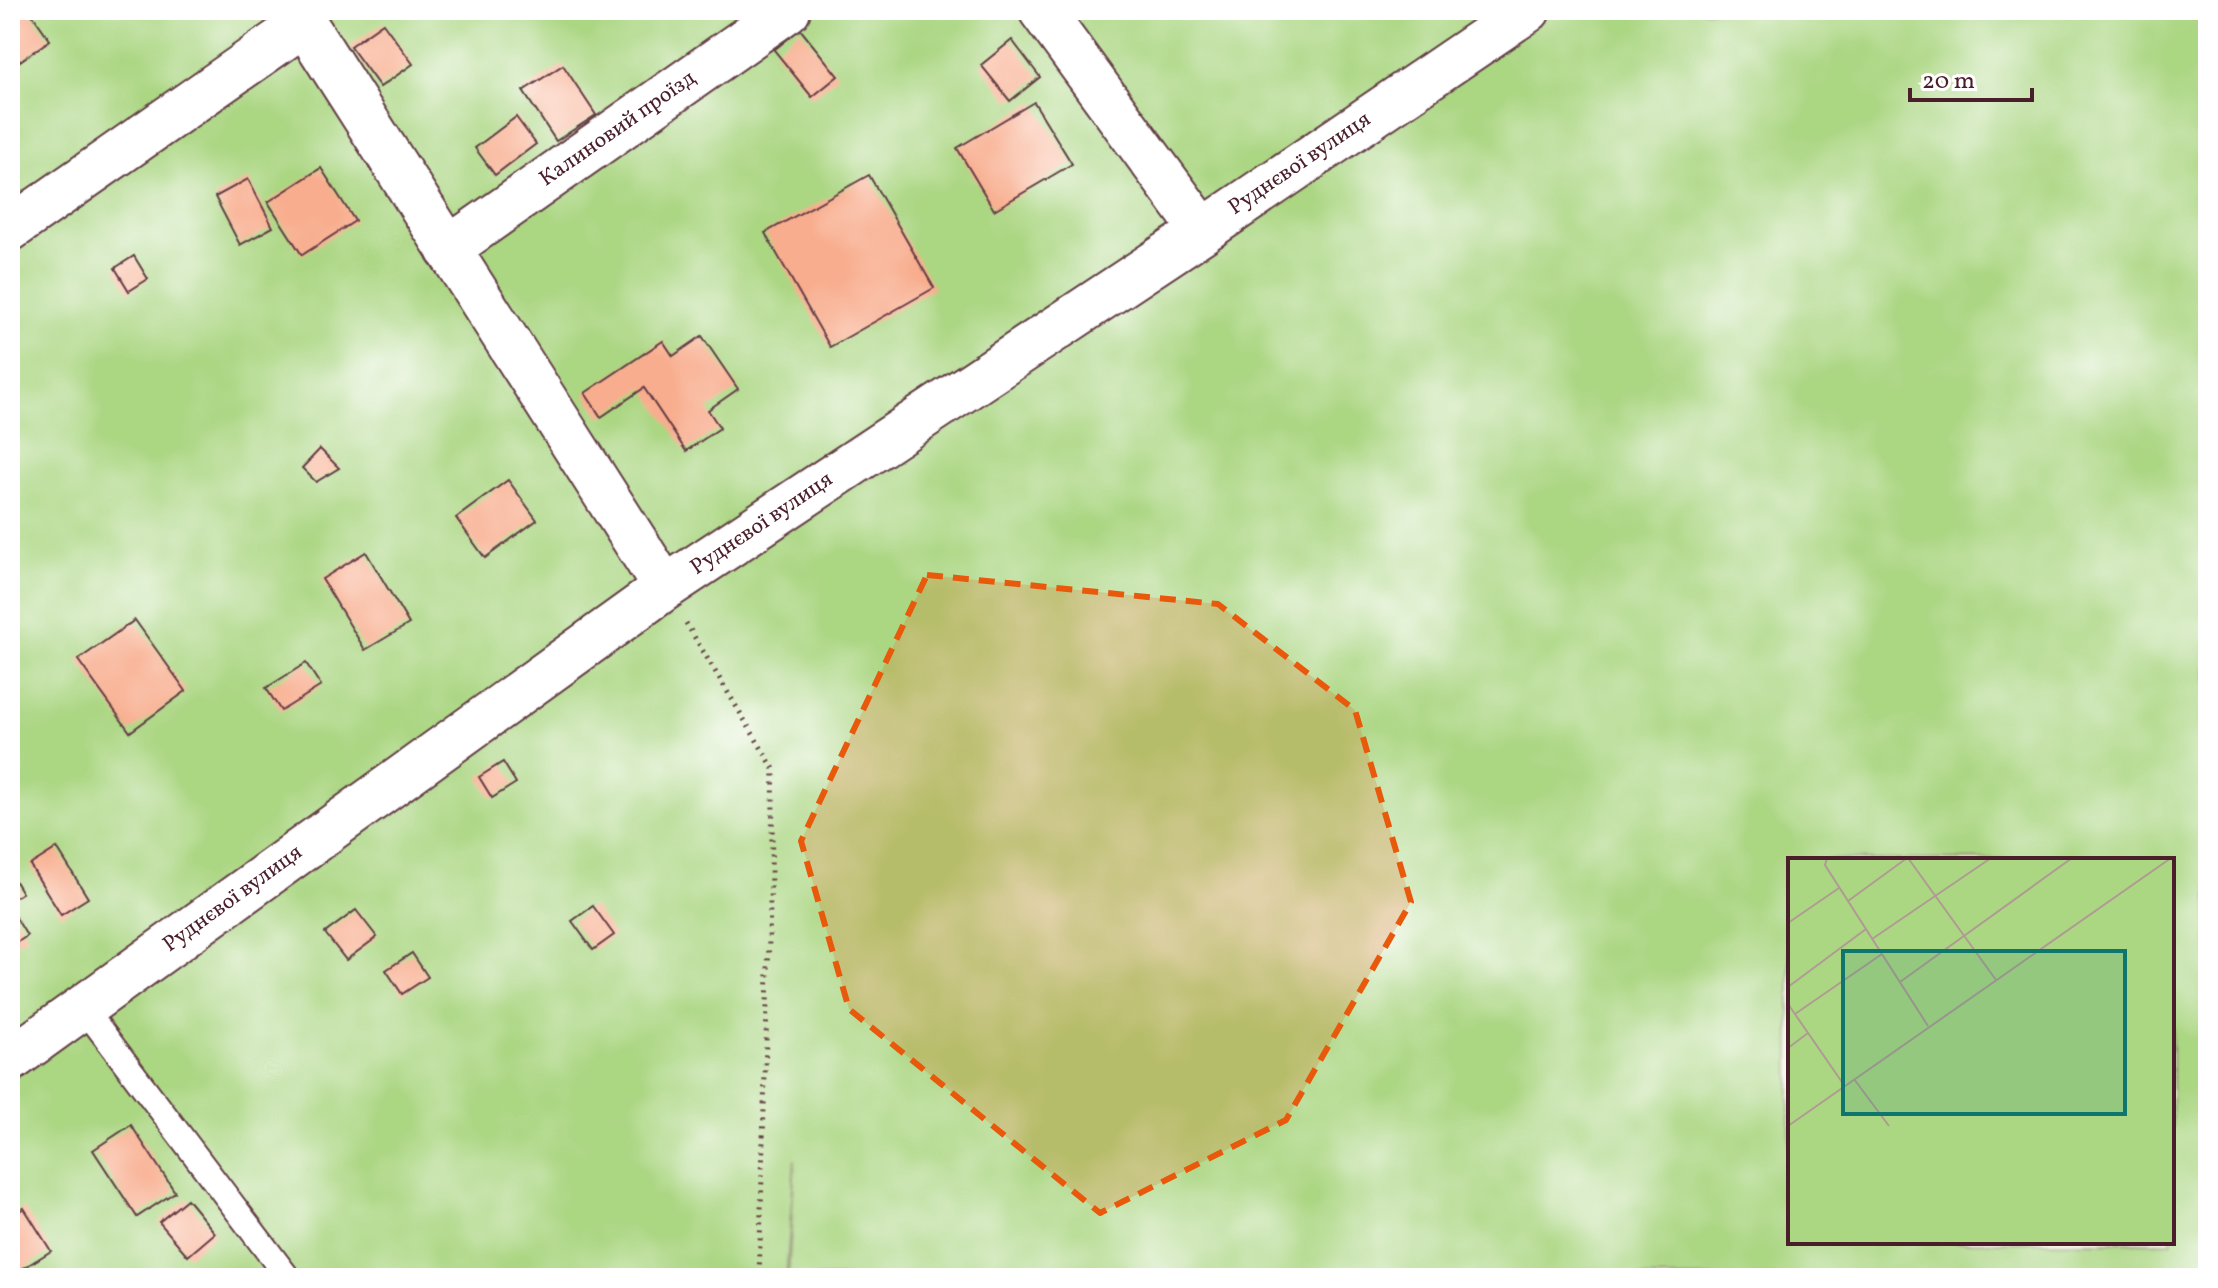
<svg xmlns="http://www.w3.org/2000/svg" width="2218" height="1288" viewBox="0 0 2218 1288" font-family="Vollkorn,serif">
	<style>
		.green { fill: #abd682; stroke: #7a7a56; stroke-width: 2; fill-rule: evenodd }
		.building { fill: #f8ad8e }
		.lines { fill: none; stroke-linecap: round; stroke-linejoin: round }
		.lane-casing { stroke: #633e45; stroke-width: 28 }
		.street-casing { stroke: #633e45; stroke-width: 48 }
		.path { stroke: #633e45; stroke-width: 5; stroke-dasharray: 2 6; stroke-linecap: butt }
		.lane { stroke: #fff; stroke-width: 24 }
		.street { stroke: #fff; stroke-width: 44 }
		.marked { fill: #e8590c; fill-opacity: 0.2; stroke: #e8590c; stroke-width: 6; stroke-dasharray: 16 10; stroke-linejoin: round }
		.labels { text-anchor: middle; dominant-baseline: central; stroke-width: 8; stroke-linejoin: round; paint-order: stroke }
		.street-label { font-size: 22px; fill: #4a1f2b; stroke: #fff }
		.inset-road { fill: none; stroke: #af9b93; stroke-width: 2 }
		.view { fill: #0f766e; fill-opacity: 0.15; stroke: #0f766e; stroke-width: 4 }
		.inset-edge { fill: none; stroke: #4a1f2b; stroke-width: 4 }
	</style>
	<rect width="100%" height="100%" fill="#fff"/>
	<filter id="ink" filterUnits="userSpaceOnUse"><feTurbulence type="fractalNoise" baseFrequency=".0125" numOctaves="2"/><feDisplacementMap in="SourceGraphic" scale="16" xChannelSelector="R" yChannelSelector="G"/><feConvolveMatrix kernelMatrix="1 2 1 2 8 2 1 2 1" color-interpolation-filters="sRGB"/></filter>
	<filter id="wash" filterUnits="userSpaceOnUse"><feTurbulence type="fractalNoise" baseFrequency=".006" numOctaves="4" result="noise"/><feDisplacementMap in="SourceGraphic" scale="32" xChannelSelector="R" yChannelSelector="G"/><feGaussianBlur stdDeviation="1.8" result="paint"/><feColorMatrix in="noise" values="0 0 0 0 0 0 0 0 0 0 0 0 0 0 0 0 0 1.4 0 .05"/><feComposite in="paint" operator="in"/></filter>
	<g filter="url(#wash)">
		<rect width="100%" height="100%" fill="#f2eed9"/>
		<!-- green -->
		<path class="green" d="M10 10H2208V1278H788L795 1159 786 1278H10ZM1790 860H2172V1242H1790Z"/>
		<g id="blocks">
			<!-- building -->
			<path class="building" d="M10 10H29L50 40 10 68Z
				M383 23 413 64 380 87 350 46Z
				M800 29 838 76 812 97 774 50Z
				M1012 40 1040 77 1010 101 981 65Z
				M563 65 596 115 556 141 523 91Z
				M1034 102 1072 164 994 210 957 148Z
				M516 117 536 144 495 175 475 148Z
				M321 168 355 221 302 255 268 202Z
				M869 175 934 288 830 347 765 233Z
				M248 179 273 227 240 245 215 197Z
				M134 256 148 279 129 291 115 268Z
				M702 336 738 389 708 410 720 428 686 451 644 388 601 417 585 393 663 341 673 356Z
				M320 449 339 468 316 482 302 468Z
				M508 480 537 520 485 558 456 518Z
				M366 552 409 624 365 650 322 579Z
				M135 620 186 691 130 732 78 660Z
				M306 663 321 686 281 711 266 688Z
				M503 762 516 783 492 798 479 777Z
				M57 848 88 898 61 915 30 865Z
				M10 873 22 893 10 900Z
				M593 906 614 935 593 950 572 921Z
				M10 908 27 936 10 947Z
				M356 910 377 937 346 960 325 933Z
				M412 953 428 977 402 994 386 970Z
				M131 1125 175 1192 137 1217 93 1150Z
				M187 1199 215 1233 188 1256 159 1222Z
				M24 1208 51 1251 14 1274 10 1267V1217Z"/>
		</g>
	</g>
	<g filter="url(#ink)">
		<use href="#blocks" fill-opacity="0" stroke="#633e45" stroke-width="2"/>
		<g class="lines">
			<defs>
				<path id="lane" d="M83 1007 288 1278"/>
				<path id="street" d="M296 10 665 588
					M1041 10 1203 231
					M10 229 305 23
					M448 249 788 10
					M10 1060 665 588 1203 231 1528 10"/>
			</defs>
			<!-- lane casing -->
			<use href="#lane" class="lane-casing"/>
			<!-- street casing -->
			<use href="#street" class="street-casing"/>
			<!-- path -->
			<path class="path" d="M686 623 774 769 759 1278"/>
			<!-- lane -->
			<use href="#lane" class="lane"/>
			<!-- street -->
			<use href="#street" class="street"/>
		</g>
	</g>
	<!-- marked area -->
	<path class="marked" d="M927 575 1218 604 1355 710 1411 902 1286 1120 1100 1213 849 1009 801 841Z"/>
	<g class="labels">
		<!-- street labels -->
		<g class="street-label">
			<text transform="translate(618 129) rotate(-35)">Калиновий проїзд</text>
			<text transform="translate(1300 164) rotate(-34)">Руднєвої вулиця</text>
			<text transform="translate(762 524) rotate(-34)">Руднєвої вулиця</text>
			<text transform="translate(233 899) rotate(-36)">Руднєвої вулиця</text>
		</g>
	</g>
	<!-- overview -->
	<g transform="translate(1788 858)">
		<rect width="386" height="386" fill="#f2eed9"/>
		<path d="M0 0H386V386H0Z" fill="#abd682"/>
		<path class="inset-road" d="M39 0 37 7 140 168M120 0 208 122M60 43 119 0M0 65 51 30M84 81 203 0M112 124 284 0M0 129 78 71M0 146 56 227M7 156 94 96M0 190 20 175M66 221 101 268M0 268 383 0"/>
		<path class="view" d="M55 93H337V256H55Z"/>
		<rect width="386" height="386" class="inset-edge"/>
	</g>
	<!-- margin -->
	<rect width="2218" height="1288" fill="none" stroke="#fff" stroke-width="40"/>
	<!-- scale -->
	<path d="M1910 88v12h122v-12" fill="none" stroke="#4a1f2b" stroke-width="4"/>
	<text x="1922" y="88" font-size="24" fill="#4a1f2b" stroke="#ffffff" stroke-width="6" paint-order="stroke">20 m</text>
</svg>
